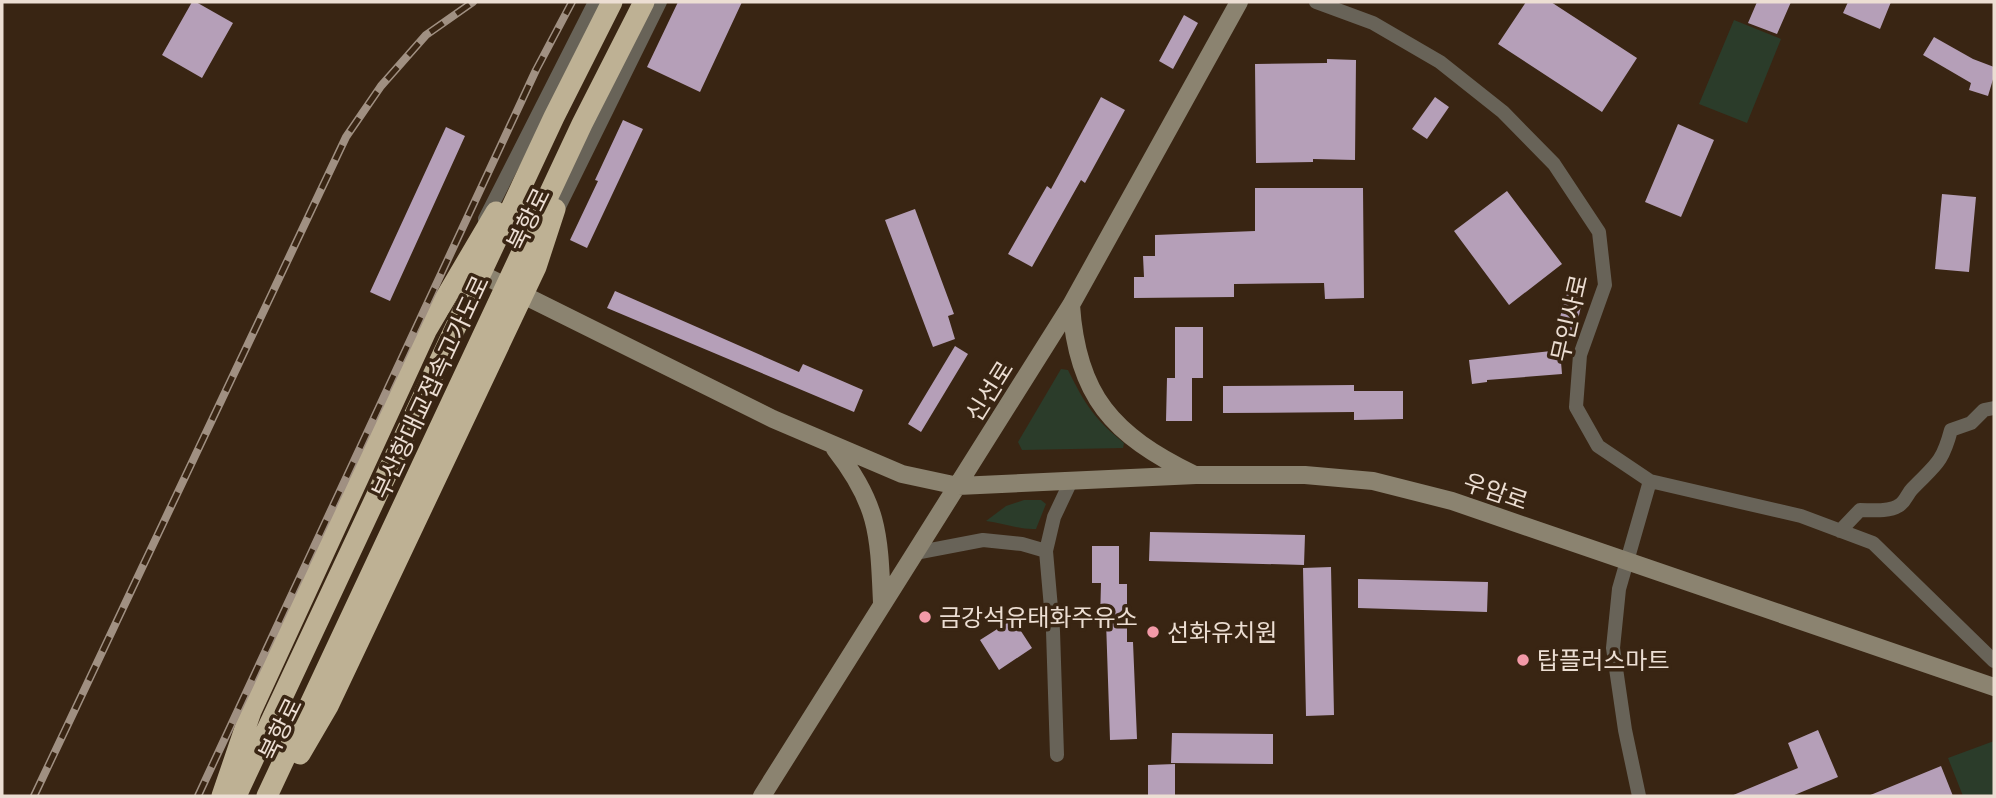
<svg xmlns="http://www.w3.org/2000/svg" width="1996" height="798" viewBox="0 0 1996 798" font-family="'IBM Plex Serif','Noto Sans KR',serif">
	<style>
		.green { fill: #2b3c2a }
		.building { fill: #b59fb8 }
		.lines { fill: none; stroke-linecap: round; stroke-linejoin: round }
		.street { stroke: #686358; stroke-width: 14 }
		.secondary { stroke: #8b8370; stroke-width: 18 }
		.highway { stroke: #beb194; stroke-width: 21 }
		.rail-casing { stroke: #a09082; stroke-width: 8 }
		.rail { stroke: #392513; stroke-width: 5; stroke-dasharray: 16; stroke-linecap: butt }
		.poi-dot { fill: #f39aa8; stroke: #392513; stroke-width: 2.5 }
		.labels { text-anchor: middle; dominant-baseline: central; stroke-width: 7; stroke-linejoin: round; paint-order: stroke }
		.street-label { font-size: 24px; fill: #ecded3; stroke: #392513 }
		.poi-label { font-size: 24px; fill: #ecded3; stroke: #392513; text-anchor: start }
	</style>
	<rect width="100%" height="100%" fill="#392513"/>
	<!-- green -->
	<path class="green" d="M1734 20 1781 39 1747 123 1699 104Z
		M1061 369 1068 370C1085 404 1094 419 1124 443L1123 448 1022 450 1018 442Z
		M1024 500H1041L1046 504 1036 529C1020 530 1003 523 986 521L1006 506Z
		M1994 741V796H1963L1948 758Z"/>
	<!-- building -->
	<path class="building" d="M192 2H196L233 23 202 78 162 55Z
		M678 2H742L700 92 647 67Z
		M1526 2H1551L1637 58 1602 112 1498 44Z
		M1757 2H1791L1777 34 1748 23Z
		M1848 2H1891L1880 29 1843 13Z
		M1184 15 1198 23 1173 69 1159 61Z
		M1934 37 1973 59 1994 67V76L1988 96 1969 90 1971 83 1923 55Z
		M1327 59 1356 60 1355 160 1313 159V162L1256 163 1255 64 1327 63Z
		M1101 97 1125 110 1085 183 1081 180 1032 267 1008 254 1047 186 1051 189Z
		M1435 97 1449 107 1427 139 1412 129Z
		M623 120 643 129 587 248 570 240 598 181 595 180Z
		M1678 124 1714 140 1681 217 1645 202Z
		M446 127 465 136 390 301 370 292Z
		M1255 188H1363L1364 298 1325 299 1324 283 1234 284V297L1134 298V277H1144L1143 256H1155V235L1255 231Z
		M1507 191 1562 264 1509 305 1454 231Z
		M1942 194 1976 197 1969 272 1935 269Z
		M915 209 954 314 948 316 955 339 933 347 885 220Z
		M1570 283 1585 288 1574 338 1555 334Z
		M615 291 799 372 803 364 863 390 854 412 607 308Z
		M1175 327H1203V378H1192V421H1166L1167 378H1175Z
		M955 346 968 354 921 432 908 424Z
		M1560 350 1562 374 1487 380V382L1472 384 1469 360Z
		M1354 385V391H1403V419L1354 420V412L1223 413V386Z
		M1150 532 1305 535 1304 565 1149 561Z
		M1092 546H1119V584H1127V642H1133L1137 739 1110 740 1106 621H1100L1101 583H1092Z
		M1331 567 1334 715 1306 716 1303 568Z
		M1358 579 1488 582 1487 612 1358 608Z
		M1013 619 1032 648 999 670 980 640Z
		M1818 730 1838 777 1792 796H1731L1798 768 1788 743Z
		M1172 733 1273 734V764L1171 763Z
		M1175 764V796H1148V765Z
		M1941 766 1953 796H1868Z"/>
	<g class="lines">
		<!-- street -->
		<path class="street" d="M1316 2 1373 23 1440 62 1503 112 1554 164 1599 232 1605 285 1580 355 1576 407 1598 446 1650 481 1801 516 1873 543 1994 661
			M485 219 595 2
			M553 219 660 2
			M1840 531 1860 510C1871 510 1889 512 1898 506 1905 503 1907 494 1912 489 1935 465 1942 464 1951 430L1971 423 1984 410 1994 408
			M915 553 983 540 1022 544 1046 551
			M1057 755 1053 631 1046 551 1054 517 1071 481
			M1639 796 1625 730 1613 648 1619 589 1650 481"/>
		<!-- secondary -->
		<path class="secondary" d="M469 268 773 419 902 474 958 486 1196 475H1305L1373 481 1452 501 1994 687
			M1071 305C1077 396 1113 435 1193 474
			M835 449C879 505 879 535 882 603
			M762 796 1071 305 1239 2"/>
		<!-- highway -->
		<path class="highway" d="M300 754 328 706 536 267 555 209
			M222 796 251 711 426 331 496 212
			M236 796 554 117 612 2
			M267 796 582 124 644 2"/>
		<defs>
			<path id="rail" d="M34 796 346 137 381 86 426 35 473 2
				M198 796 536 70 572 2"/>
		</defs>
		<!-- rail casing -->
		<use href="#rail" class="rail-casing"/>
		<!-- rail -->
		<use href="#rail" class="rail"/>
	</g>
	<!-- markers -->
	<g class="poi-dot">
		<circle cx="925" cy="617" r="7"/>
		<circle cx="1153" cy="632" r="7"/>
		<circle cx="1523" cy="660" r="7"/>
	</g>
	<g class="labels">
		<!-- street labels -->
		<g class="street-label">
			<text transform="translate(528 219) rotate(-64)">북항로</text>
			<text transform="translate(1569 318) rotate(-77)">무인사로</text>
			<text transform="translate(430 387) rotate(-65)">부산항대교접속고가도로</text>
			<text transform="translate(989 391) rotate(-58)">신선로</text>
			<text transform="translate(1496 491) rotate(19)">우암로</text>
			<text transform="translate(280 729) rotate(-64)">북항로</text>
		</g>
		<!-- poi labels -->
		<g class="poi-label">
			<text x="939" y="617">금강석유태화주유소</text>
			<text x="1167" y="632">선화유치원</text>
			<text x="1537" y="660">탑플러스마트</text>
		</g>
	</g>
	<!-- border -->
	<rect width="1996" height="798" fill="none" stroke="#ecded3" stroke-width="7"/>
</svg>
